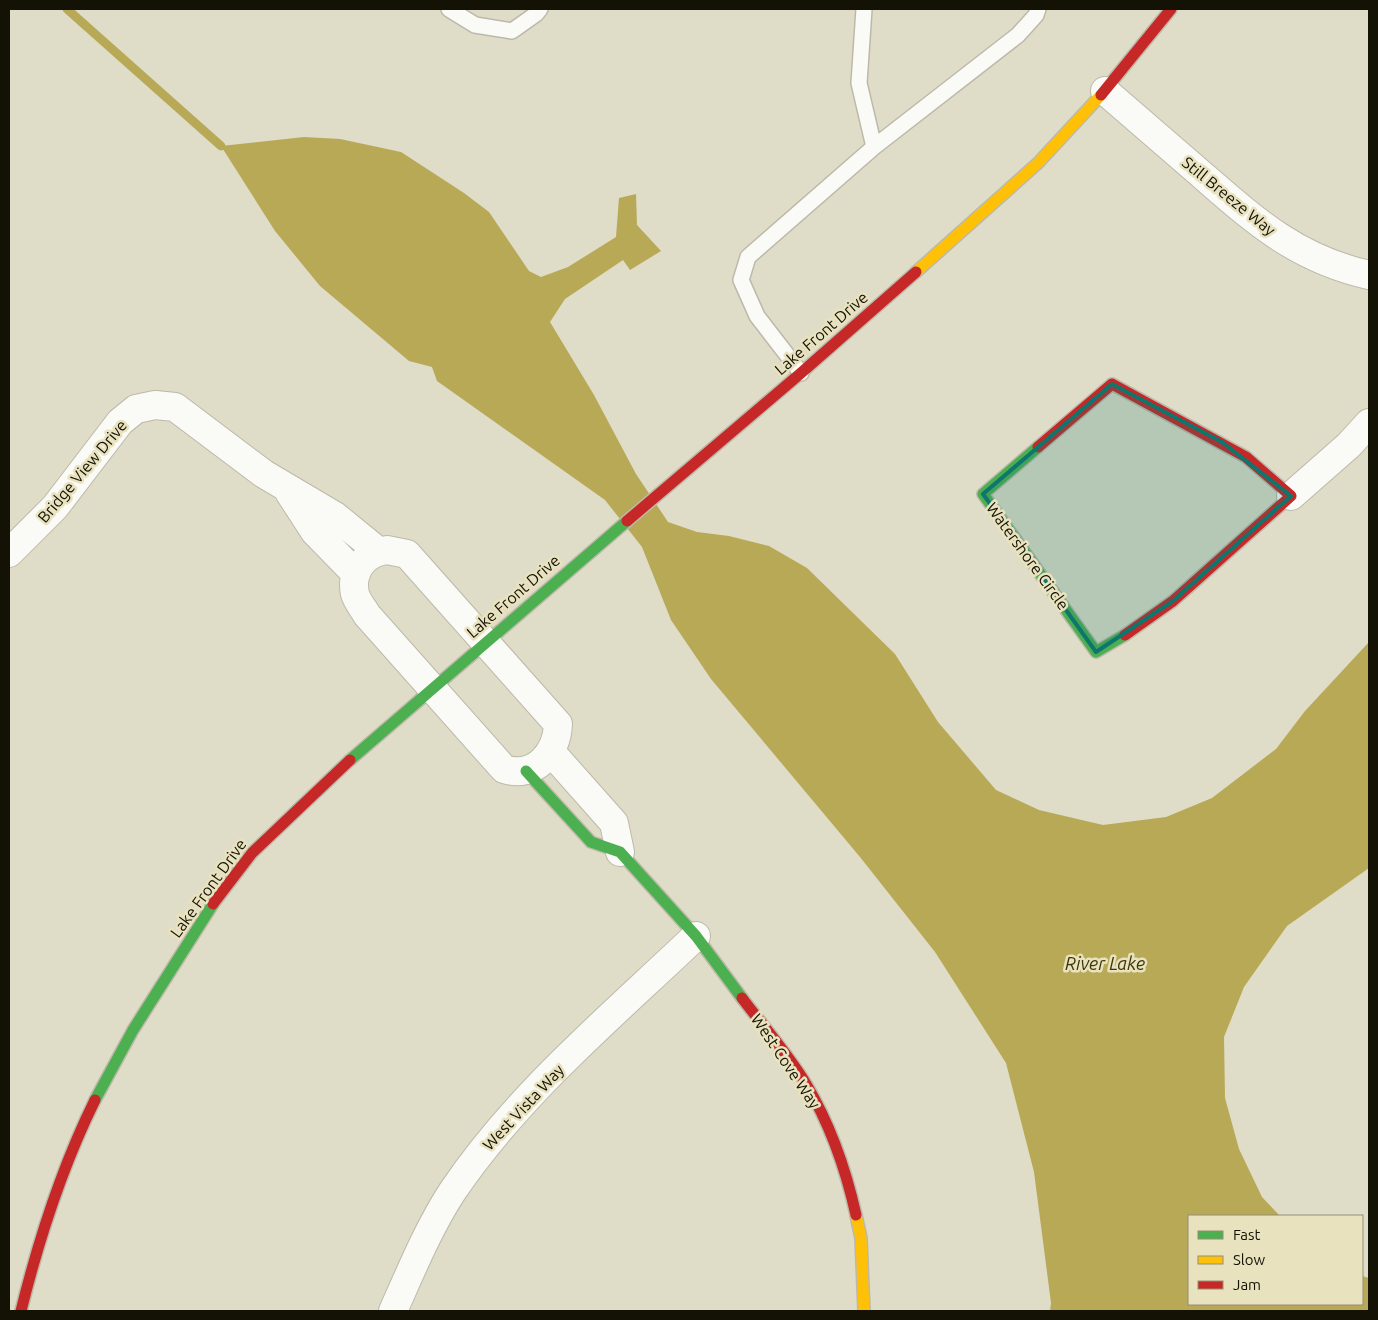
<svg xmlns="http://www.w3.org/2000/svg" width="1378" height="1320" viewBox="0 0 1378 1320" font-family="Ubuntu,sans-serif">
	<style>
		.water { fill: #b8a957 }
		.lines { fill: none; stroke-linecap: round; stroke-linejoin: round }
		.stream { stroke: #b8a957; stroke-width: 9 }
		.lane-casing { stroke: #bdb9aa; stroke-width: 18 }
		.street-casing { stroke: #bdb9aa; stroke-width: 30 }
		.fast-casing { stroke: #bdb9aa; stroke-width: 14 }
		.slow-casing { stroke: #bdb9aa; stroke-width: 14 }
		.jam-casing { stroke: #bdb9aa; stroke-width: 14 }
		.lane { stroke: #fafaf7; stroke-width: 15 }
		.street { stroke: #fafaf7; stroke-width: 28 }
		.fast { stroke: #4caf50; stroke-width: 11 }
		.slow { stroke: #ffc107; stroke-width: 11 }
		.jam { stroke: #c62828; stroke-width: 11 }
		.marked { fill: #0f766e; fill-opacity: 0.2; stroke: #0f766e; stroke-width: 4; stroke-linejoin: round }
		.labels { text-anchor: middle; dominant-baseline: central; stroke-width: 5; stroke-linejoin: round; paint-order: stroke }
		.street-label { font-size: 16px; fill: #141105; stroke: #e9e2be }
		.water-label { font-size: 18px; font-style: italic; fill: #3e3508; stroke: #e9e2be }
	</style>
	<rect width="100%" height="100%" fill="#dfdcc8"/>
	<!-- water -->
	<path class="water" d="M304 137 340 139 401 152 464 193 489 212 529 271 541 277 568 267 616 237 619 198 636 194 637 225 661 251 630 270 623 260 565 299 550 322 594 395 636 474 668 522 697 532 729 536 769 546 807 568 895 654 938 722 996 790 1039 810 1103 825 1166 817 1212 798 1276 749 1305 711 1369 642V868L1287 926 1244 987 1224 1037 1225 1098 1239 1149 1262 1197 1280 1216H1189V1304H1362V1276L1369 1278V1311H1050L1051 1303 1034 1172 1006 1063 935 952 860 857 711 679 671 620 642 547 605 500 437 381 432 367 409 361 320 286 275 231 221 146Z"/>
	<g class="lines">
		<!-- stream -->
		<path class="stream" d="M67 9 221 146"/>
		<defs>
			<path id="lane" d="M449 9 475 25 512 31 536 14 540 9
				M864 9 859 83 874 147
				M801 373 757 316 741 280 748 257 874 147 1018 35 1036 15 1038 9"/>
			<path id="street" d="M1105 91C1137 119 1169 146 1201 174 1255 221 1297 259 1369 275
				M289 492 315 532 356 574
				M1291 496 1349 445 1369 423
				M387 550 407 554 558 724C557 754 534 779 504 769L367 615C363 608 357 601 355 594 350 570 365 553 387 550Z
				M9 553 55 507 120 422 136 409 155 405 175 407 264 474 335 516 378 551
				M551 752 614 823 620 852
				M393 1311C411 1271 428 1229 452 1192 518 1094 611 1017 696 936"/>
			<path id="fast" d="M1038 447 983 494 1096 652 1125 635
				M350 760 627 521
				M526 771 591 842 620 852 696 936 742 998
				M95 1100 133 1030 213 904"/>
			<path id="slow" d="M916 272 1038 163 1101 95
				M856 1215 861 1238 864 1311"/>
			<path id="jam" d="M1101 95 1171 9
				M1112 384 1246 457 1291 496 1173 601 1125 635
				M1038 447 1112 384
				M627 521 801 373 916 272
				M213 904 252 853 350 760
				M742 998C763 1026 788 1054 806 1084 830 1124 846 1170 856 1215
				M21 1311C39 1238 62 1167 95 1100"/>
		</defs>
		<!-- lane casing -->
		<use href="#lane" class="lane-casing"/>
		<!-- street casing -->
		<use href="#street" class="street-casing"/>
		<!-- fast casing -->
		<use href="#fast" class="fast-casing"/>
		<!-- slow casing -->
		<use href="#slow" class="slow-casing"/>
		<!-- jam casing -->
		<use href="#jam" class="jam-casing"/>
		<!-- lane -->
		<use href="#lane" class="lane"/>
		<!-- street -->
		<use href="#street" class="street"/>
		<!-- fast -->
		<use href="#fast" class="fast"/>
		<!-- slow -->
		<use href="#slow" class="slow"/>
		<!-- jam -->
		<use href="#jam" class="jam"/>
	</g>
	<!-- marked area -->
	<path class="marked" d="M1112 384 1222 442 1291 496 1173 601 1096 652 983 494Z"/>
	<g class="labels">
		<!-- street labels -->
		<g class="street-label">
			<text transform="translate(1229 196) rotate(39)">Still Breeze Way</text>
			<text transform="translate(821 333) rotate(-41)">Lake Front Drive</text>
			<text transform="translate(82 471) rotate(-50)">Bridge View Drive</text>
			<text transform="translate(1028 556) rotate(54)">Watershore Circle</text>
			<text transform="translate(513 596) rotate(-41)">Lake Front Drive</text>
			<text transform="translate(208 888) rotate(-54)">Lake Front Drive</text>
			<text transform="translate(786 1061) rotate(56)">West Cove Way</text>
			<text transform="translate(523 1107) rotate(-47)">West Vista Way</text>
		</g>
		<!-- water labels -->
		<g class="water-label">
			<text x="1105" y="963">River Lake</text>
		</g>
	</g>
	<!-- border -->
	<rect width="1378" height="1320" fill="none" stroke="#141105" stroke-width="20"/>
	<!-- legend -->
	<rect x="1188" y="1215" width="175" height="90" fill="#e9e2be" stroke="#948e74"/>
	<rect x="1198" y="1231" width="25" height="8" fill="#4caf50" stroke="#948e74"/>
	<text x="1233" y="1240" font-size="15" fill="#141105">Fast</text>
	<rect x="1198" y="1256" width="25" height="8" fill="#ffc107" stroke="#948e74"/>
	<text x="1233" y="1265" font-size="15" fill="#141105">Slow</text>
	<rect x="1198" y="1281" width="25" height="8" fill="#c62828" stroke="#948e74"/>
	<text x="1233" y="1290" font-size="15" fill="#141105">Jam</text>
</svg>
